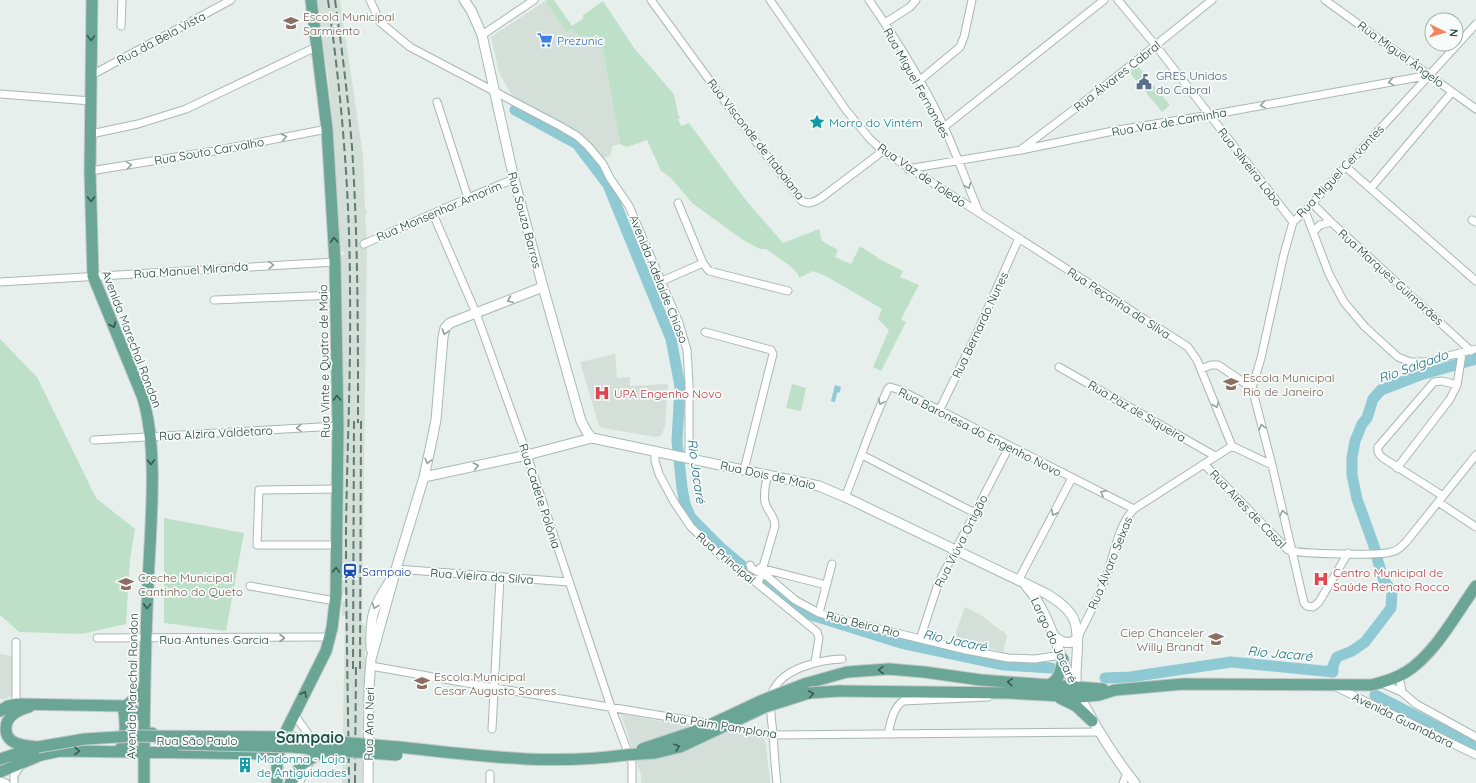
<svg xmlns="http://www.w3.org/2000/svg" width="1476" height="783" viewBox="0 0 1476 783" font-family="Quicksand,sans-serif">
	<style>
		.built { fill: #d4dfda }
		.green { fill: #bfe0c8 }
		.water { fill: #8ec9d4 }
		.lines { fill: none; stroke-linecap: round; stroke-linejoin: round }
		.river { stroke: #8ec9d4; stroke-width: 11 }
		.street-casing { stroke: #a8b8b2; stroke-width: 9 }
		.secondary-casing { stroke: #a4bbb3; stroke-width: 11 }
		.primary-casing { stroke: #c2cac8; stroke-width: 13 }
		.street { stroke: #fff; stroke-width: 7 }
		.secondary { stroke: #fff; stroke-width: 9 }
		.primary { stroke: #6aa596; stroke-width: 11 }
		.rail { stroke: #5f7d75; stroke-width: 2; stroke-dasharray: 8 4; stroke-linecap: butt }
		.primary-bridge-casing { stroke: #c2cac8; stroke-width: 13; stroke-linecap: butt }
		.primary-bridge { stroke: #6aa596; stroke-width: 11 }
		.oneway { stroke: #365b51 }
		.oneway2 { stroke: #92a09c }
		.labels { text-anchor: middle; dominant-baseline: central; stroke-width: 3.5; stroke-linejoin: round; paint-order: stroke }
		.education-label { font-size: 12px; fill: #785e54; stroke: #f7fbf9; text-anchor: start }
		.street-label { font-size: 12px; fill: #24423a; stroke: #f7fbf9 }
		.shop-label { font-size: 12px; fill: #366cbe; stroke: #f7fbf9; text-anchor: start }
		.service-label { font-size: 12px; fill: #4e5e75; stroke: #f7fbf9; text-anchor: start }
		.culture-label { font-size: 12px; fill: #0d838f; stroke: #f7fbf9; text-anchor: start }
		.health-label { font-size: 12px; fill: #be3a42; stroke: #f7fbf9; text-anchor: start }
		.transit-label { font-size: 12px; fill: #164399; stroke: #f7fbf9; text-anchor: start }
		.water-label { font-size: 13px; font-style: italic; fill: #1c6f80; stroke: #f7fbf9 }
		.district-label { font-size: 16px; font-weight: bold; fill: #1f5548; stroke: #f7fbf9 }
	</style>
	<rect width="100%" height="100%" fill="#e6efeb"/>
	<!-- built -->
	<path class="built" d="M315 0H340L363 156 365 206 367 212 365 217 367 241 362 622 365 627V663L363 707 362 783H342L345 616H342V602L345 601V593H343L344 452 341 256 345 254 343 251 340 252 333 130 328 77Z
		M545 1 567 33 572 29 582 37 583 35 598 43 603 50 620 144 612 146 611 155 607 157 604 158 597 155 574 132 512 96 499 72 491 37Z
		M615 354 617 378 630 377V386L668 384 665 426 662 434 660 436 655 437 603 428 599 426 580 362Z
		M965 607 981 615 1000 630 1003 631 1007 636 1003 652 960 641 956 637V632Z
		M0 654 13 656 14 690 11 696 6 699H0Z
		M621 714 764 739 766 744 770 783H641V775Z"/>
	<!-- green -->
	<path class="green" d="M547 0H554L572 26 584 18 582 16 603 1 634 48 673 93C677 102 676 111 680 118L678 119 681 126 689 123 745 199 783 243 819 229 822 241 838 250 835 257 851 264 860 246 877 257V258L903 271 900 277 919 285 901 319 906 322 881 371 873 367 889 330 878 319 882 309 826 276 813 271 799 278 798 274 789 265 766 249H760L743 240 692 203 671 178 661 171 647 140 627 147 620 144 603 50 598 43 583 35 582 38 572 29 567 33 545 1Z
		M1138 66 1170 105 1162 112 1130 73Z
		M0 339 37 377 96 498 135 529 130 559 126 624 82 634 19 632 0 615Z
		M792 384 806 388 801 411 786 408Z
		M164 518 244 533 226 631 164 623Z"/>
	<!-- water -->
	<path class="water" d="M835 385 841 387 840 392 837 393 835 402 831 401Z"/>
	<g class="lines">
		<!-- river -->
		<path class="river" d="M515 110 577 144 608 185 671 339 680 386 677 441 682 488 685 504 690 516 696 523 721 548 775 593 805 613 901 643 1004 665 1051 668
			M1375 549 1357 499 1352 475V458L1355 441 1362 424 1367 418 1373 399 1381 390 1420 375 1476 359
			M1105 678 1130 677 1231 662 1333 672V666L1337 657 1352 651 1365 642 1391 608 1392 591 1384 581 1377 558
			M1375 695 1476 747"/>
		<defs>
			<path id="street" d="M370 0 380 22 410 47 560 126 577 136 588 146 603 164 610 178 629 206 679 323 687 350 689 383V458
				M651 0 729 107 802 201C809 205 814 202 821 198L883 151
				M770 0 846 110 870 139 883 151 1188 347 1197 360 1232 446 1272 465
				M869 0C896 39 924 84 944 127 957 155 967 184 979 212
				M1118 0 1156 46 1293 222
				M1325 0 1476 109
				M885 23 910 7 916 0
				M121 26 122 0
				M482 35 534 0
				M90 76 231 0
				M919 81 960 47 964 37 972 0
				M0 94 91 101
				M437 102 468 198
				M944 127 1104 0
				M91 134 138 124 186 109 318 46
				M1023 148 1101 89 1212 0
				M1346 167 1476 281
				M908 169 1021 150 1118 130 1210 115 1430 75
				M90 171 214 151 327 129
				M1371 188 1452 92
				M678 203 703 263 709 271 788 291
				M1312 203 1331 222 1471 351
				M1305 211 1329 274 1344 302 1365 327 1398 357 1410 362H1425L1476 349
				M433 214 476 313 527 455 611 707 632 763V783
				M1472 220 1476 222
				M1313 232 1320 225 1331 222
				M364 244 468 198 514 179
				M662 281 703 263
				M0 282 335 262
				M214 300 336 295
				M705 332 771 350 773 354 744 470
				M1059 367 1215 456
				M1201 369 1211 365H1218L1252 388
				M939 411 976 335 1019 238
				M94 440 338 426
				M655 451V461L659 474 674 502 691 527 721 556 758 584 817 632 819 638 815 662
				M862 455 975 513
				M1204 464 1288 550C1299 554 1381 556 1391 552 1398 551 1402 546 1406 542L1476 455
				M1397 468 1450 399 1457 385 1462 354
				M1443 496 1383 458C1379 455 1377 452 1378 447L1434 382 1442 381 1457 385
				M845 497C860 461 871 424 888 389L890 387 900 390 1134 509
				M1438 502 1476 527
				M337 545H257L259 490 338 489
				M1348 553 1319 602 1313 607 1307 606 1304 603 1272 465 1252 388 1261 358 1284 254 1293 222 1305 211 1476 24
				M750 565 751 568 768 577 795 600 819 613 839 619 966 650 1008 658 1035 659 1062 655
				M760 568 826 585
				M396 569 569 582
				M1018 581 1072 478
				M758 584 775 526C775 516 767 511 765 502 763 494 766 484 767 476
				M250 586 335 601
				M819 613 832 564
				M1078 637C1088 617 1098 598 1106 577 1114 556 1118 525 1134 509L1232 446
				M97 638 330 637
				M920 639 938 584 1009 447
				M371 666 495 688 711 724
				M1399 676 1402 692
				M1381 683 1402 692 1416 704 1476 737
				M1334 686 1476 755
				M16 704V642
				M294 714 313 741
				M724 727 773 735 1099 732
				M492 729 500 577
				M888 733C891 722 893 708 903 701L988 697
				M0 781 6 783
				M14 783V775L22 764
				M299 783 312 758
				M490 783V774
				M777 783C775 767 774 750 773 734 772 722 768 702 773 691 783 668 820 660 842 659
				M1123 783 1127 773"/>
			<path id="secondary" d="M464 0 471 10 482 35 514 179 543 287 581 421 587 432 592 438
				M424 477 527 455 592 438 819 486 845 497 1045 593C1076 611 1079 622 1077 656 1076 667 1076 677 1076 687
				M1026 586C1049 611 1056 648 1071 679 1089 716 1109 751 1135 783
				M1054 636C1062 643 1071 646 1078 637
				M371 649C370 616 372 609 390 581
				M368 783 369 688 371 659 396 569 424 477 429 454 436 420 443 337 445 328 450 323 543 287"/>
			<path id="primary" d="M92 0 90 171 93 276 143 398C159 454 150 527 148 586 145 651 144 717 144 783
				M804 684 847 672 889 669 924 672 981 680 1103 689
				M1049 685C1060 680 1061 669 1063 659
				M839 691 1008 693 1080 697 1099 695 1115 690 1183 684 1371 685C1384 682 1395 679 1406 672 1435 654 1456 614 1476 586
				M1060 698 1076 706 1092 721
				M126 706 133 700 145 685
				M29 707C18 710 5 717 6 730 6 734 8 738 12 741 18 745 28 746 36 747
				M0 711 8 706 16 704 126 706 144 717
				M152 733C160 741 167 743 178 744
				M398 747C474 755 549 766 625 755
				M119 752C127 738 126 721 123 706
				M0 759 34 748
				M0 772 41 755 60 751 278 754
				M277 783V765L281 742 287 729 326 651 332 628 336 594 338 426 335 262 327 129 311 0"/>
		</defs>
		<!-- street casing -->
		<use href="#street" class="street-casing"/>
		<!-- secondary casing -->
		<use href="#secondary" class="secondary-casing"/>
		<!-- primary casing -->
		<use href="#primary" class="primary-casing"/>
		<!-- street -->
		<use href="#street" class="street"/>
		<!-- secondary -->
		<use href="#secondary" class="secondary"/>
		<!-- primary -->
		<use href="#primary" class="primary"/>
		<!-- rail -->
		<path class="rail" d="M328 0C342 98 350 196 350 294 351 373 347 452 346 531 346 615 348 699 349 783
			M335 0C342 49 348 98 352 147 358 239 358 331 358 423
			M353 669 354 417
			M360 669 361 417
			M355 783 356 663"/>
		<defs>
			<path id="primary-bridge" d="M178 744 291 747 329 750
				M38 747 85 739 134 736 280 737 398 747
				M642 749 699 730 763 700 804 684
				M625 755 655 753 680 747 765 707 809 693 839 691
				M290 783 302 764 317 755 329 750 397 755"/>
		</defs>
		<!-- primary-bridge casing -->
		<use href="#primary-bridge" class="primary-bridge-casing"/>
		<!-- primary-bridge -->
		<use href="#primary-bridge" class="primary-bridge"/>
	</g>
	<!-- one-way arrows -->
	<defs><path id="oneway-chevron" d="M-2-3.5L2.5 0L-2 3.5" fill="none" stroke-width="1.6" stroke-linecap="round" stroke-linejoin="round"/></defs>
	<g class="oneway">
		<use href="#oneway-chevron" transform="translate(91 38) rotate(91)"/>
		<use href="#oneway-chevron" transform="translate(91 199) rotate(89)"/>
		<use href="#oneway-chevron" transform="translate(334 240) rotate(-93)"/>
		<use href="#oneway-chevron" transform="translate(113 325) rotate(67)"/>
		<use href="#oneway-chevron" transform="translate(337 398) rotate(-91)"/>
		<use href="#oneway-chevron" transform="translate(151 462) rotate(87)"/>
		<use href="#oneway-chevron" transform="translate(336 570) rotate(-88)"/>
		<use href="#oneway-chevron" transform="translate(147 606) rotate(93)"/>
		<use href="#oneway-chevron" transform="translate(881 670) rotate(179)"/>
		<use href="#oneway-chevron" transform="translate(1010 682) rotate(-175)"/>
		<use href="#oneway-chevron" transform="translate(304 694) rotate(-63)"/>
		<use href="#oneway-chevron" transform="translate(811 694) rotate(-10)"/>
		<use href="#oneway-chevron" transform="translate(677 747) rotate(-19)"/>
		<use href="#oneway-chevron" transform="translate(77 751) rotate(2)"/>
	</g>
	<g class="oneway2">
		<use href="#oneway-chevron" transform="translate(1391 82) rotate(170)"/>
		<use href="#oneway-chevron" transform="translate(1263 105) rotate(170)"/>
		<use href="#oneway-chevron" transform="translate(284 137) rotate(-11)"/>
		<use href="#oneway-chevron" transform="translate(129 165) rotate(-9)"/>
		<use href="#oneway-chevron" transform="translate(968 186) rotate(68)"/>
		<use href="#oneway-chevron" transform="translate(271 265) rotate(-4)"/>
		<use href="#oneway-chevron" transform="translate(510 300) rotate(158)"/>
		<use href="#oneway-chevron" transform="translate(445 332) rotate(108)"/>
		<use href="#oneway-chevron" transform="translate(881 402) rotate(114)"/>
		<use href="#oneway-chevron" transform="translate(1216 405) rotate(68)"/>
		<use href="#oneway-chevron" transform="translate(1262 427) rotate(-105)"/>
		<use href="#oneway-chevron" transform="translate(299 428) rotate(177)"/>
		<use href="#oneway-chevron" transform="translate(428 461) rotate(103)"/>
		<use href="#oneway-chevron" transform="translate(476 466) rotate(-12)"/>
		<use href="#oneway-chevron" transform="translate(1103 493) rotate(-153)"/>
		<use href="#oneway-chevron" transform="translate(1054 513) rotate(117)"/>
		<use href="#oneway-chevron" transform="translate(1283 513) rotate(-103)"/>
		<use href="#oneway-chevron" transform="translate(375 606) rotate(111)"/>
		<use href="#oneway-chevron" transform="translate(282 638)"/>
	</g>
	<!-- icons -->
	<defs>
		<symbol id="school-bare" viewBox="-9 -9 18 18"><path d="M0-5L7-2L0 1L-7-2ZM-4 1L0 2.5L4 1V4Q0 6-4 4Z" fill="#8d6e63" stroke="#f7fbf9" stroke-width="2.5" paint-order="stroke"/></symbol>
		<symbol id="supermarket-bare" viewBox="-9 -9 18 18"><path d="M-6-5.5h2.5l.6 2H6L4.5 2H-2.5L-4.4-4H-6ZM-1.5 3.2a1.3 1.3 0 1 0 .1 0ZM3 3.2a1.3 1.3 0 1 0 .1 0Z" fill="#3f7fe0" stroke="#f7fbf9" stroke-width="2.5" paint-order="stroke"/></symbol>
		<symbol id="civic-bare" viewBox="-9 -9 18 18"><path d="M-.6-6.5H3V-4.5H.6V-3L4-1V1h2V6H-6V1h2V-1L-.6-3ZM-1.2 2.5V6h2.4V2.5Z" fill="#5c6f8a" stroke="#f7fbf9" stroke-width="2.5" paint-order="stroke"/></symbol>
		<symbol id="sight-bare" viewBox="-9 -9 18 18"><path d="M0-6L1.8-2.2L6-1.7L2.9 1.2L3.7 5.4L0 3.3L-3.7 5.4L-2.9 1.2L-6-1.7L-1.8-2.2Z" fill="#0f9aa8" stroke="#f7fbf9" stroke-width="2.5" paint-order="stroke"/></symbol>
		<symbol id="hospital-bare" viewBox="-9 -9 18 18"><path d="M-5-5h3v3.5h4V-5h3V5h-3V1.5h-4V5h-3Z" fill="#e0444e" stroke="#f7fbf9" stroke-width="2.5" paint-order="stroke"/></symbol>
		<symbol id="station-bare" viewBox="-9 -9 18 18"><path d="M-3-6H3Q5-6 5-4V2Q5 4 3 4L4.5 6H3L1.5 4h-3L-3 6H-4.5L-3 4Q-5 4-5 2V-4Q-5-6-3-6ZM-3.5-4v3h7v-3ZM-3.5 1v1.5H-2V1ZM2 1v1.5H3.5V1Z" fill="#1a4fb4" stroke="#f7fbf9" stroke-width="2.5" paint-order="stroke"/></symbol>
		<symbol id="building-bare" viewBox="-9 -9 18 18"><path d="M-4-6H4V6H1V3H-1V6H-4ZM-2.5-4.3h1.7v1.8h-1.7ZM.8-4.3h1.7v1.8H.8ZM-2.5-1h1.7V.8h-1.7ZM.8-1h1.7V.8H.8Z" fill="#0f9aa8" stroke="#f7fbf9" stroke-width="2.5" paint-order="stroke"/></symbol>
	</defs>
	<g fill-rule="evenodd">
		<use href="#school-bare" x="280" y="12" width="22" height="22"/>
		<use href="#supermarket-bare" x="534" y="29" width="22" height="22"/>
		<use href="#civic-bare" x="1133" y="71" width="22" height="22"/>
		<use href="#sight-bare" x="806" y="111" width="22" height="22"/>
		<use href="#school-bare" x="1220" y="373" width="22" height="22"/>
		<use href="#hospital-bare" x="591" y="382" width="22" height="22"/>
		<use href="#station-bare" x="339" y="560" width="22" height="22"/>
		<use href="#hospital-bare" x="1310" y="568" width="22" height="22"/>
		<use href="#school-bare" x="115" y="573" width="22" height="22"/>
		<use href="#school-bare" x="1205" y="628" width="22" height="22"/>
		<use href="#school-bare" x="411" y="672" width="22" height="22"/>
		<use href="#building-bare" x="234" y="754" width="22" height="22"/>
	</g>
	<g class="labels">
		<!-- education labels -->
		<g class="education-label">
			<text x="303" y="16">Escola Municipal<tspan x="303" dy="14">Sarmiento</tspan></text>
			<text x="1243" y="377">Escola Municipal<tspan x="1243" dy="14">Rio de Janeiro</tspan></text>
			<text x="138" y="577">Creche Municipal<tspan x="138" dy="14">Cantinho do Queto</tspan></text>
			<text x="1204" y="632" text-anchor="end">Ciep Chanceler<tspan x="1204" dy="14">Willy Brandt</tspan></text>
			<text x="434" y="676">Escola Municipal<tspan x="434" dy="14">Cesar Augusto Soares</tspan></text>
		</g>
		<!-- street labels -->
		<g class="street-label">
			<text transform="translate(161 38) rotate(-28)">Rua da Bela Vista</text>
			<text transform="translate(1401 54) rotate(36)">Rua Miguel Ângelo</text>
			<text transform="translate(1117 76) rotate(-38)">Rua Álvares Cabral</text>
			<text transform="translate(917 83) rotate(61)">Rua Miguel Fernandes</text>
			<text transform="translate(1169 122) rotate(-10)">Rua Vaz de Caminha</text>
			<text transform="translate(756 139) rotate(52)">Rua Visconde de Itabaiana</text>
			<text transform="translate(209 151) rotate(-10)">Rua Souto Carvalho</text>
			<text transform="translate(1250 167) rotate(52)">Rua Silveira Lobo</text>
			<text transform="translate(1340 171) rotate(-47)">Rua Miguel Cervantes</text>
			<text transform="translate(922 175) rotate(34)">Rua Vaz de Toledo</text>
			<text transform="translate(439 211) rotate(-23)">Rua Monsenhor Amorim</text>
			<text transform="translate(525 220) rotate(75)">Rua Souza Barros</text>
			<text transform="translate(191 270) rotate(-4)">Rua Manuel Miranda</text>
			<text transform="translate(1391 277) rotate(42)">Rua Marques Guimarães</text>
			<text transform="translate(659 279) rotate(68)">Avenida Adelaide Chioso</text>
			<text transform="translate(1119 303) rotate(33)">Rua Peçanha da Silva</text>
			<text transform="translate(980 325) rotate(-65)">Rua Bernardo Nunes</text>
			<text transform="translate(132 339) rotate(69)">Avenida Marechal Rondon</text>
			<text transform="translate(324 361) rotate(-91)">Rua Vinte e Quatro de Maio</text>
			<text transform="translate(1137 411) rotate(30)">Rua Paz de Siqueira</text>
			<text transform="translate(980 432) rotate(27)">Rua Baronesa do Engenho Novo</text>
			<text transform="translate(216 433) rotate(-3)">Rua Alzira Valdetaro</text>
			<text transform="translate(768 475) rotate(12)">Rua Dois de Maio</text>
			<text transform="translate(540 496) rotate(72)">Rua Cadete Polônia</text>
			<text transform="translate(1248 509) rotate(46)">Rua Aires de Casal</text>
			<text transform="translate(961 541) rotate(-63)">Rua Viúva Ortigão</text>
			<text transform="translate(726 558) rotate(40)">Rua Principal</text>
			<text transform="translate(1110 563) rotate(-68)">Rua Álvaro Seixas</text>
			<text transform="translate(482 576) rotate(4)">Rua Vieira da Silva</text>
			<text transform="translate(863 624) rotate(14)">Rua Beira Rio</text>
			<text x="214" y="639">Rua Antunes Garcia</text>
			<text transform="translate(1054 640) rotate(65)">Largo do Jacaré</text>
			<text transform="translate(132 686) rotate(-89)">Avenida Marechal Rondon</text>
			<text transform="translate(1403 720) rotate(26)">Avenida Guanabara</text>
			<text transform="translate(369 724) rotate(-89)">Rua Ana Neri</text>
			<text transform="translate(721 725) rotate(9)">Rua Paim Pamplona</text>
			<text x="197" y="740">Rua São Paulo</text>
		</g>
		<!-- shop labels -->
		<g class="shop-label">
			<text x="557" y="40">Prezunic</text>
		</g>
		<!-- service labels -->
		<g class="service-label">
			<text x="1156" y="75">GRES Unidos<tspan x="1156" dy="14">do Cabral</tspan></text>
		</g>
		<!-- culture labels -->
		<g class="culture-label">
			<text x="829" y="122">Morro do Vintém</text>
			<text x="257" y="758">Madonna - Loja<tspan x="257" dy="14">de Antiguidades</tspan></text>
		</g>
		<!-- health labels -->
		<g class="health-label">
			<text x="614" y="393">UPA Engenho Novo</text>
			<text x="1333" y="572">Centro Municipal de<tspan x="1333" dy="14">Saúde Renato Rocco</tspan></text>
		</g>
		<!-- transit labels -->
		<g class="transit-label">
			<text x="362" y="571">Sampaio</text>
		</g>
		<!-- water labels -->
		<g class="water-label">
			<text transform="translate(1413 366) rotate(-20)">Rio Salgado</text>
			<text transform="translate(697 471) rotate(82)">Rio Jacaré</text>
			<text transform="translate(955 640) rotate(12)">Rio Jacaré</text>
			<text transform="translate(1280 653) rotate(5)">Rio Jacaré</text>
		</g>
		<!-- district labels -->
		<g class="district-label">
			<text x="310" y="737">Sampaio</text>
		</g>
	</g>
	<!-- north arrow -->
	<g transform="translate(1444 32) rotate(95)"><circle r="19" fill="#f7fbf9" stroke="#a3b1ad"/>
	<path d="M0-3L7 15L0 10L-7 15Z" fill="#f4845f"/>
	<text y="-6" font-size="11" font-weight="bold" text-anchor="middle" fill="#24423a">N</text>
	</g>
</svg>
